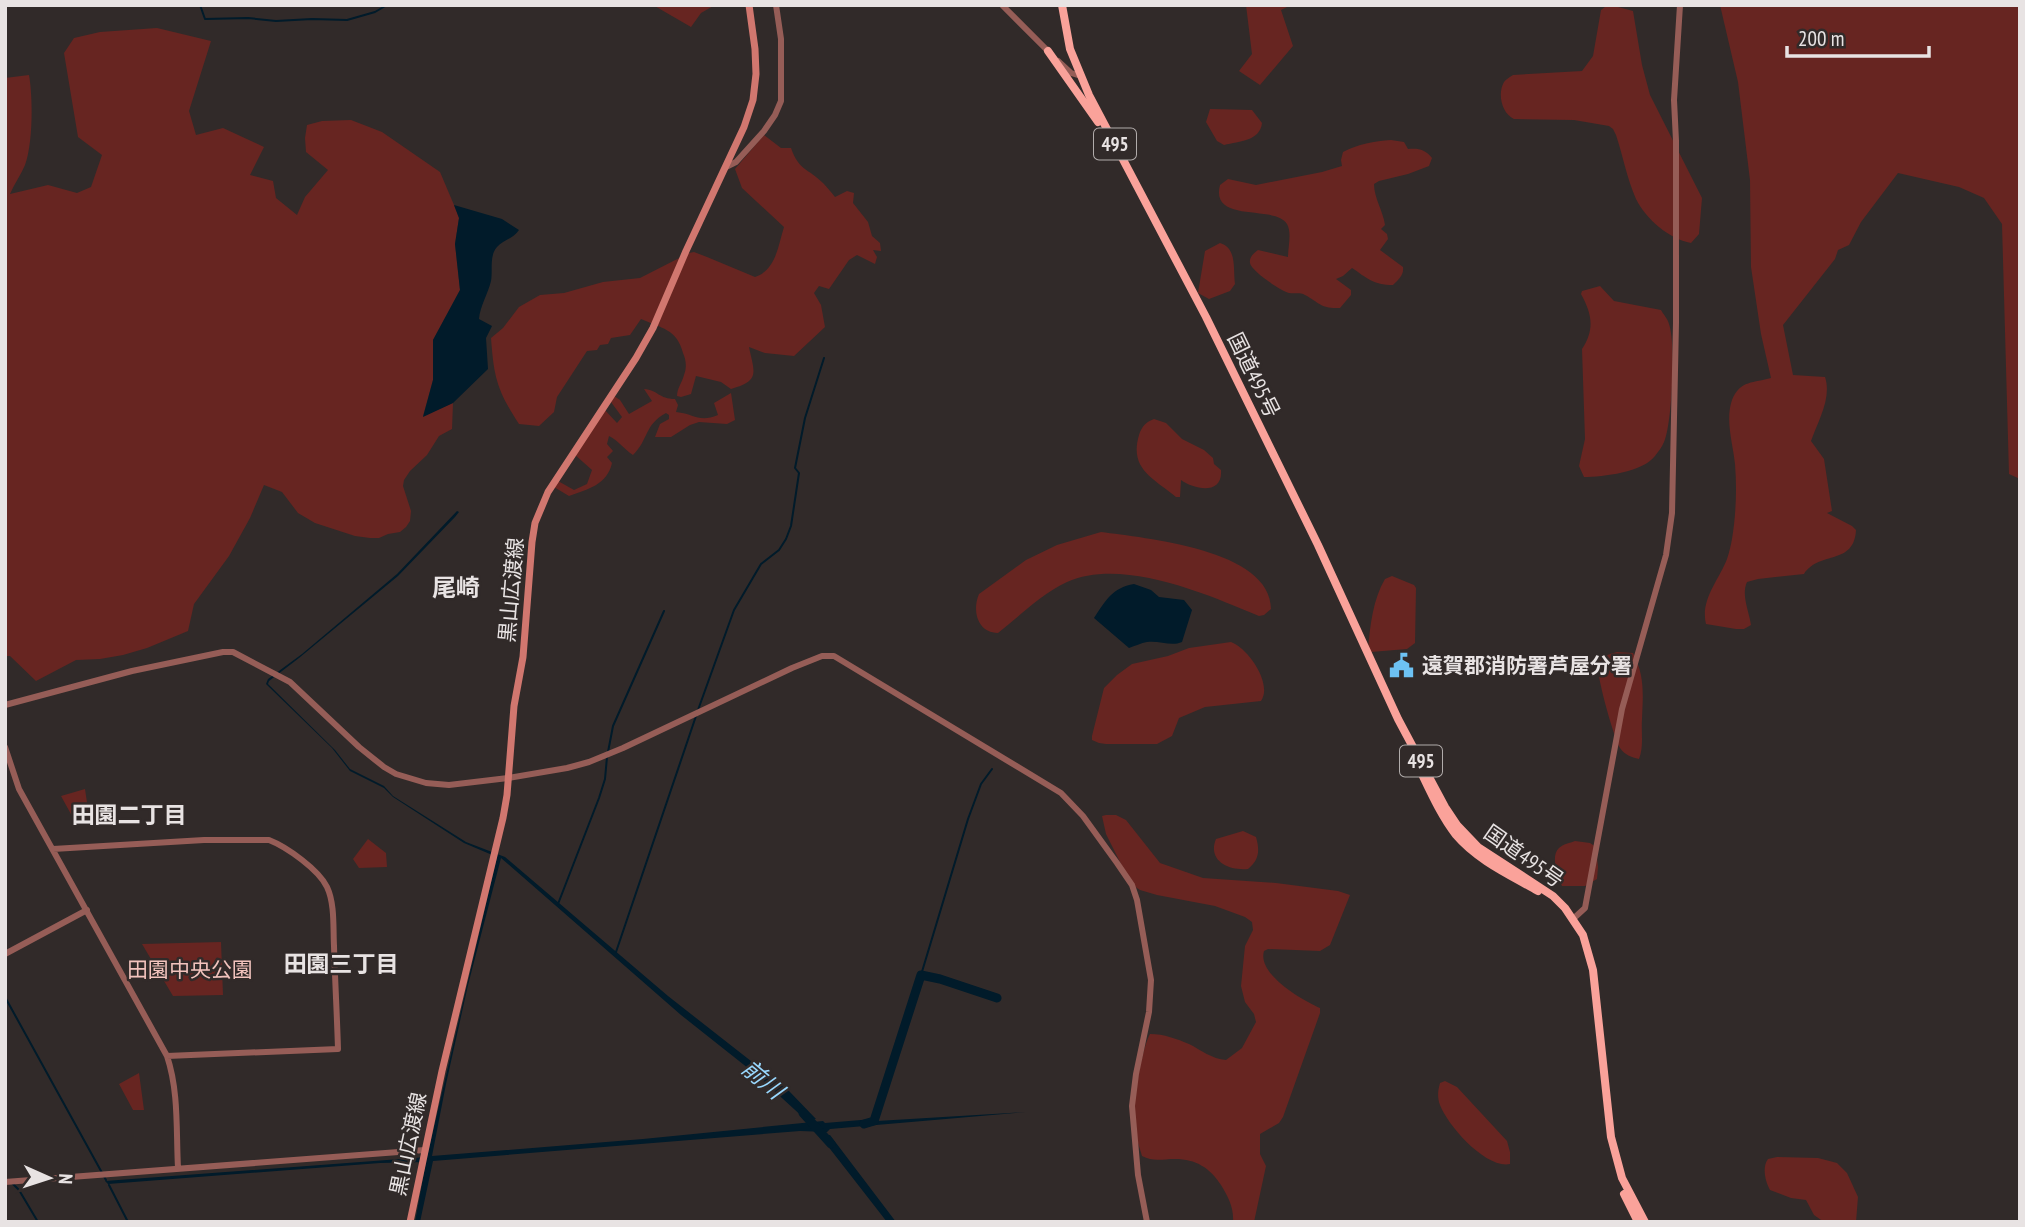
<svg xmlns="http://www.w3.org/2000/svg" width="2025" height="1227" viewBox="0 0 2025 1227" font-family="'PT Sans Narrow','Noto Sans JP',sans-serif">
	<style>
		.green { fill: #672521 }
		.water { fill: #011b2a }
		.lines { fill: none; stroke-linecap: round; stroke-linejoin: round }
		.stream { stroke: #011b2a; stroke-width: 2 }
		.river { stroke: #011b2a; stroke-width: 9 }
		.tertiary { stroke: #965d57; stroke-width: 6 }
		.secondary { stroke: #d1776f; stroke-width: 7 }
		.trunk { stroke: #faa29a; stroke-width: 8 }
		.labels { text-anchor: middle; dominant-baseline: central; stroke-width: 5; stroke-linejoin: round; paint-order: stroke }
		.shield { fill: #312a29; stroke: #b1acab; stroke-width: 2 }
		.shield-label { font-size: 19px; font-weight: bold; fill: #e8e3e3 }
		.street-label { font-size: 21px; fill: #e8e3e3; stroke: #312a29 }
		.poi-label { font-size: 21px; font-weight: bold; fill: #e8e3e3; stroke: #312a29; text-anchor: start }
		.park-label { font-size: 21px; fill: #f2c3bd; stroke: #312a29 }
		.neighbourhood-label { font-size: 23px; font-weight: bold; fill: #e8e3e3; stroke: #312a29 }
		.water-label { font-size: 23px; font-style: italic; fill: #99d8fe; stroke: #312a29 }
		.quarter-label { font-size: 24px; font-weight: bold; fill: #e8e3e3; stroke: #312a29 }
	</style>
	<rect width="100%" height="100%" fill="#312a29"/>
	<!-- green -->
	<path class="green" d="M653 5H715L701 13 691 27Z
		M1246 5H1318L1287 7 1281 10 1293 46 1260 85 1239 71 1252 54Z
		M1720 5H2020V479L2009 474 2002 224 1984 198 1959 187 1898 173 1861 222 1849 245 1838 250 1835 259 1783 325 1793 375 1825 377C1832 398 1818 421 1811 441L1824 459 1832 511 1827 513 1852 526 1856 530C1854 566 1820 550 1804 574L1758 579 1747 582C1741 595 1749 611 1751 625L1744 629H1736L1706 624C1700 600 1719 580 1727 559 1729 553 1731 545 1732 539 1736 515 1737 488 1735 464 1733 444 1725 420 1732 400 1740 380 1754 383 1771 378L1761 334 1751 267 1750 180 1738 82Z
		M1605 7H1618L1633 11 1642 65 1650 95 1702 198 1699 234 1691 243C1669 239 1646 219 1636 199 1627 179 1623 156 1616 135L1613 129 1609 126 1574 120 1514 119C1502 114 1497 94 1504 82 1506 79 1510 77 1513 75L1582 71 1593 56 1601 10Z
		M157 28 211 41 189 111 196 135 223 128 264 147 250 175 273 181 276 198 297 215 305 197 328 170 306 152 305 138 307 125 322 121 351 120 382 132 440 172 454 205 459 218 455 244 460 290 433 340V380L423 416 453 403 452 429 439 436 427 455 410 471 404 480 403 486 411 511 410 521 406 527 400 532 388 534 379 538H370L355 536 315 523 298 513 282 492 264 485 250 518 229 556 194 604 188 631 147 648 123 655 100 659 76 660 36 681 10 656H5V78L29 75C33 97 33 144 25 165 21 175 14 184 10 194L48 185 77 193 91 187 102 155 78 137 64 53 74 38 100 32Z
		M1210 109 1252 110 1262 123C1260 141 1240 141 1224 145L1217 141 1206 122Z
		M764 135 781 148H791C799 171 808 168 823 183 827 187 831 192 835 197L847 191 854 193 853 203 868 222 872 236 880 243 881 251 873 250 877 257 875 264 857 255 849 260 829 289 819 286 814 293 821 305 825 327 794 356 765 353 749 347C754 372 761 381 731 389L721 382 696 376 691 394 681 397 677 396C677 388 682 383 684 375 687 367 686 360 683 353 677 329 661 328 641 319L630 335 611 338 608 344 600 345 597 350 587 351 557 397 554 412 539 426 519 424C497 390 494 378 491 338L503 328 519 307 540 295 564 293 603 282 640 278 689 253 694 252 707 257 755 277C776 270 778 246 784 227L742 188 735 169Z
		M1391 140 1404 142 1408 149C1418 148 1425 149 1432 158L1429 166 1408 174 1379 181 1374 184C1374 198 1383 211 1385 225L1381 229 1387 234 1388 239 1380 250 1403 267C1404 275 1399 279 1393 285 1373 285 1367 278 1352 268L1343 276 1336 279 1351 290V295L1340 308C1321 309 1320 303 1305 295 1300 292 1295 294 1289 293 1281 291 1251 271 1250 263 1249 257 1254 253 1258 250L1288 257C1288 247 1292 233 1287 224 1275 204 1210 224 1220 185L1228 179 1256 185 1322 172 1342 166 1341 160 1343 152C1358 144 1374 141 1391 140Z
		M1220 243C1237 248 1233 268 1235 284L1230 291 1209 299 1198 293 1205 251Z
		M1600 286 1614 301 1661 310C1663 314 1668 319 1669 324 1676 343 1672 425 1664 442 1662 447 1658 452 1655 456 1643 472 1603 477 1584 477L1579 466 1585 439 1582 349C1595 329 1592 314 1581 294L1582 291Z
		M644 389C658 390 659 399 675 399L678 405 676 412C695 414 699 423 718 415L714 403 731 393 735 420 727 424 699 422 690 425 671 437H655L660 424 669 419V415L666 413C644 425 649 439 633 455 624 449 619 441 609 436L607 444 613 451 607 457 612 463C607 485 588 489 569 496L554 487 558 481 574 490 587 484 592 470 574 454 604 409 617 423 622 417 611 402 614 396 620 400 629 414 652 401Z
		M1154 419 1166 423 1182 439 1204 450 1213 458 1214 464 1221 470C1223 495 1195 490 1181 480L1180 497H1176C1153 478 1129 469 1139 435 1142 426 1146 422 1154 419Z
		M1101 532C1144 538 1271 549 1271 609L1264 615 1259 616C1207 594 1122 557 1067 582 1041 594 1021 615 998 633 977 633 972 610 979 594L1026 560 1057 545Z
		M1392 576 1414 585 1416 588 1415 643 1407 649 1371 652 1368 649C1370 626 1373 599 1385 579Z
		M1231 642C1248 648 1273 684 1261 701L1205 707 1179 718 1172 736 1157 744H1106L1099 743 1092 740V736L1104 688 1117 675 1132 664 1168 656 1189 648Z
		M1617 652 1633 653C1645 676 1643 694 1642 719 1641 733 1644 746 1639 759 1631 757 1625 755 1620 748 1614 738 1595 672 1598 662 1600 656 1611 654 1617 652Z
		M85 789 89 816H72L61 796Z
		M1106 815H1116L1126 820 1160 863 1203 878 1276 883 1338 891 1350 895 1330 945 1320 951 1268 949 1264 951C1257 974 1302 1000 1320 1008V1013L1283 1117 1279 1123 1260 1134V1154L1266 1166 1254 1222H1233C1234 1207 1228 1197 1221 1185 1210 1168 1196 1159 1175 1159 1162 1159 1153 1162 1142 1156 1139 1145 1134 1133 1133 1123 1132 1106 1142 1047 1150 1034 1164 1034 1177 1039 1189 1044 1201 1050 1212 1059 1226 1060L1242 1048 1256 1022 1254 1014 1245 1002 1241 986 1245 946 1253 930 1252 922 1245 917 1215 906 1157 895 1140 890 1131 884 1106 834 1102 816Z
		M1243 831 1256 837C1260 851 1259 860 1248 869 1229 871 1207 861 1216 839Z
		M368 839 386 853 387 867 359 868 353 859Z
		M1575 841 1590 843 1596 847 1598 867 1597 879 1585 886H1562C1558 877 1550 856 1559 848 1563 844 1570 843 1575 841Z
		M221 942 223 995 173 996 142 944Z
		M139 1073 144 1110H133L119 1084Z
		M1445 1081 1457 1087 1507 1141 1510 1152V1164C1486 1169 1448 1126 1440 1105 1437 1097 1438 1090 1440 1083Z
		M1777 1157 1818 1158 1837 1163 1847 1173 1858 1197 1856 1222H1824L1814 1215 1806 1200 1791 1198 1770 1190C1765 1181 1762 1167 1768 1159Z"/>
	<!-- water -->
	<path class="water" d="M454 205 502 219 519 230C513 239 503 240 497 247 489 256 493 270 491 281 488 294 480 306 479 319L492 326 486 338 488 369 453 403 423 417 433 380V340L460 290 455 244 459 218Z
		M457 511 459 512 455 517 398 576 299 658 269 681 268 684 335 750 350 769 384 786 393 796 466 842 505 857 668 996 789 1091 816 1119 806 1120 758 1076 681 1015 501 858 468 985 446 1084 432 1156 643 1139 823 1121 825 1123 873 1119 877 1121 1026 1112 830 1129 827 1132 800 1131 433 1161 420 1222H415L426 1162 380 1163 108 1184 105 1181 427 1157 497 857 464 843 393 797 384 788 350 771 332 748 266 684 268 679 302 654 397 574Z
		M1134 584 1151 590 1159 597 1184 600 1192 610 1182 642C1171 647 1159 640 1147 642 1141 643 1135 646 1129 648L1094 618C1106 600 1112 588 1134 584Z
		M830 1135 896 1222H887L820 1136Z"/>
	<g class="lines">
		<!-- stream -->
		<path class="stream" d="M200 5 205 19 248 18 276 21 312 19 347 20 375 12 387 5
			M698 710 734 610 761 564 779 550 786 539 791 526 799 473 795 468 805 418 824 358
			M608 752 613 726 664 611
			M558 904 599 798 605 779 607 757
			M616 952 696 716
			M921 975 968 819 981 784 992 769
			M5 997 106 1180
			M13 1184 19 1190 38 1222
			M109 1185 128 1222"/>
		<!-- river -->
		<path class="river" d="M803 1113 831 1144
			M864 1124 874 1121 921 975 940 979 997 998"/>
		<!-- tertiary -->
		<path class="tertiary" d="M1002 5 1050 53
			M1058 61 1071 73 1081 76
			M726 167 736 162 764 131 775 115 781 101V39L776 5
			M5 705 132 671 223 652H233L290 682 359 747 384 767 396 774 426 783 449 785 508 778 567 768 589 762 623 748 792 668 822 656H834L1061 793 1083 816 1117 863 1132 885 1137 900 1151 980 1149 1012 1136 1074 1132 1106 1138 1175 1147 1222
			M5 747 19 789 167 1056C179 1092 176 1131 178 1168
			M53 849 204 840H269C287 847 319 870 327 887 335 904 333 928 334 946 335 981 337 1015 338 1049L167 1056
			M1573 919 1585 908 1622 709 1666 555 1672 513 1676 323V141L1674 100 1680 5
			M5 954 87 910
			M5 1182 425 1150"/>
		<!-- secondary -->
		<path class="secondary" d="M410 1222 442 1071 503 818 507 795 514 706 523 657 532 542 535 523 548 492 636 358 653 328 686 251 744 127 753 100 756 74 755 49 749 5"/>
		<!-- trunk -->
		<path class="trunk" d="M1062 5 1070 49 1089 95 1206 317 1318 545 1398 719 1445 807 1457 825 1478 847 1553 896 1565 908 1583 935 1593 970 1611 1137 1622 1178 1645 1222
			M1048 51 1098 122
			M1416 762C1428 786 1439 813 1456 835 1477 860 1510 875 1538 891
			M1624 1194 1638 1222"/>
	</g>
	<!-- icons -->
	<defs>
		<symbol id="civic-bare" viewBox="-9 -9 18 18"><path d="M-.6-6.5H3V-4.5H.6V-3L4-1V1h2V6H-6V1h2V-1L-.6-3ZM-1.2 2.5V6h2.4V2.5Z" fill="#6dc2f3" stroke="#312a29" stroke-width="2.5" paint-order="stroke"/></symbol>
	</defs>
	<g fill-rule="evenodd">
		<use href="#civic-bare" x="1384" y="648" width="35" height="35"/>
	</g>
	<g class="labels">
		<!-- shield labels -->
		<g class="shield">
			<rect x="1094" y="128.5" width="42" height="31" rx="5"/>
			<rect x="1400" y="745.5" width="42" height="31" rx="5"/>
		</g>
		<g class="shield-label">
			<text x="1115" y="144">495</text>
			<text x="1421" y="761">495</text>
		</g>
		<!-- street labels -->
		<g class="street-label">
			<text transform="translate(1254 375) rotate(64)">国道495号</text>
			<text transform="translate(511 590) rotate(-85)">黒山広渡線</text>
			<text transform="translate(1524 856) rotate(35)">国道495号</text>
			<text transform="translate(408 1144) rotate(-78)">黒山広渡線</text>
		</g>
		<!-- poi labels -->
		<g class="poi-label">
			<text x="1422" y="665">遠賀郡消防署芦屋分署</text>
		</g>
		<!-- park labels -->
		<g class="park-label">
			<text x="190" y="969">田園中央公園</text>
		</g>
		<!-- neighbourhood labels -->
		<g class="neighbourhood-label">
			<text x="129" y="814">田園二丁目</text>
			<text x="341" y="963">田園三丁目</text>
		</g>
		<!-- water labels -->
		<g class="water-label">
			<text transform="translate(763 1079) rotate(40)">前川</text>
		</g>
		<!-- quarter labels -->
		<g class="quarter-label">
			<text x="456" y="587">尾崎</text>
		</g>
	</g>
	<!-- border -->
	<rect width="2025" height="1227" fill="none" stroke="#e8e3e3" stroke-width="14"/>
	<!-- north arrow -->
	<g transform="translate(49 1178) rotate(93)" stroke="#312a29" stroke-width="5" paint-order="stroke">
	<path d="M0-5L12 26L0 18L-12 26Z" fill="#e8e3e3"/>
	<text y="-10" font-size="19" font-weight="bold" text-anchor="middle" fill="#e8e3e3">N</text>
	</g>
	<!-- scale -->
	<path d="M1787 46v10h142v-10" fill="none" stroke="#e8e3e3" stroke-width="3.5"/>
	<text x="1798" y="46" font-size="21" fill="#e8e3e3" stroke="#312a29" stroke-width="5" paint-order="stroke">200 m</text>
</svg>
